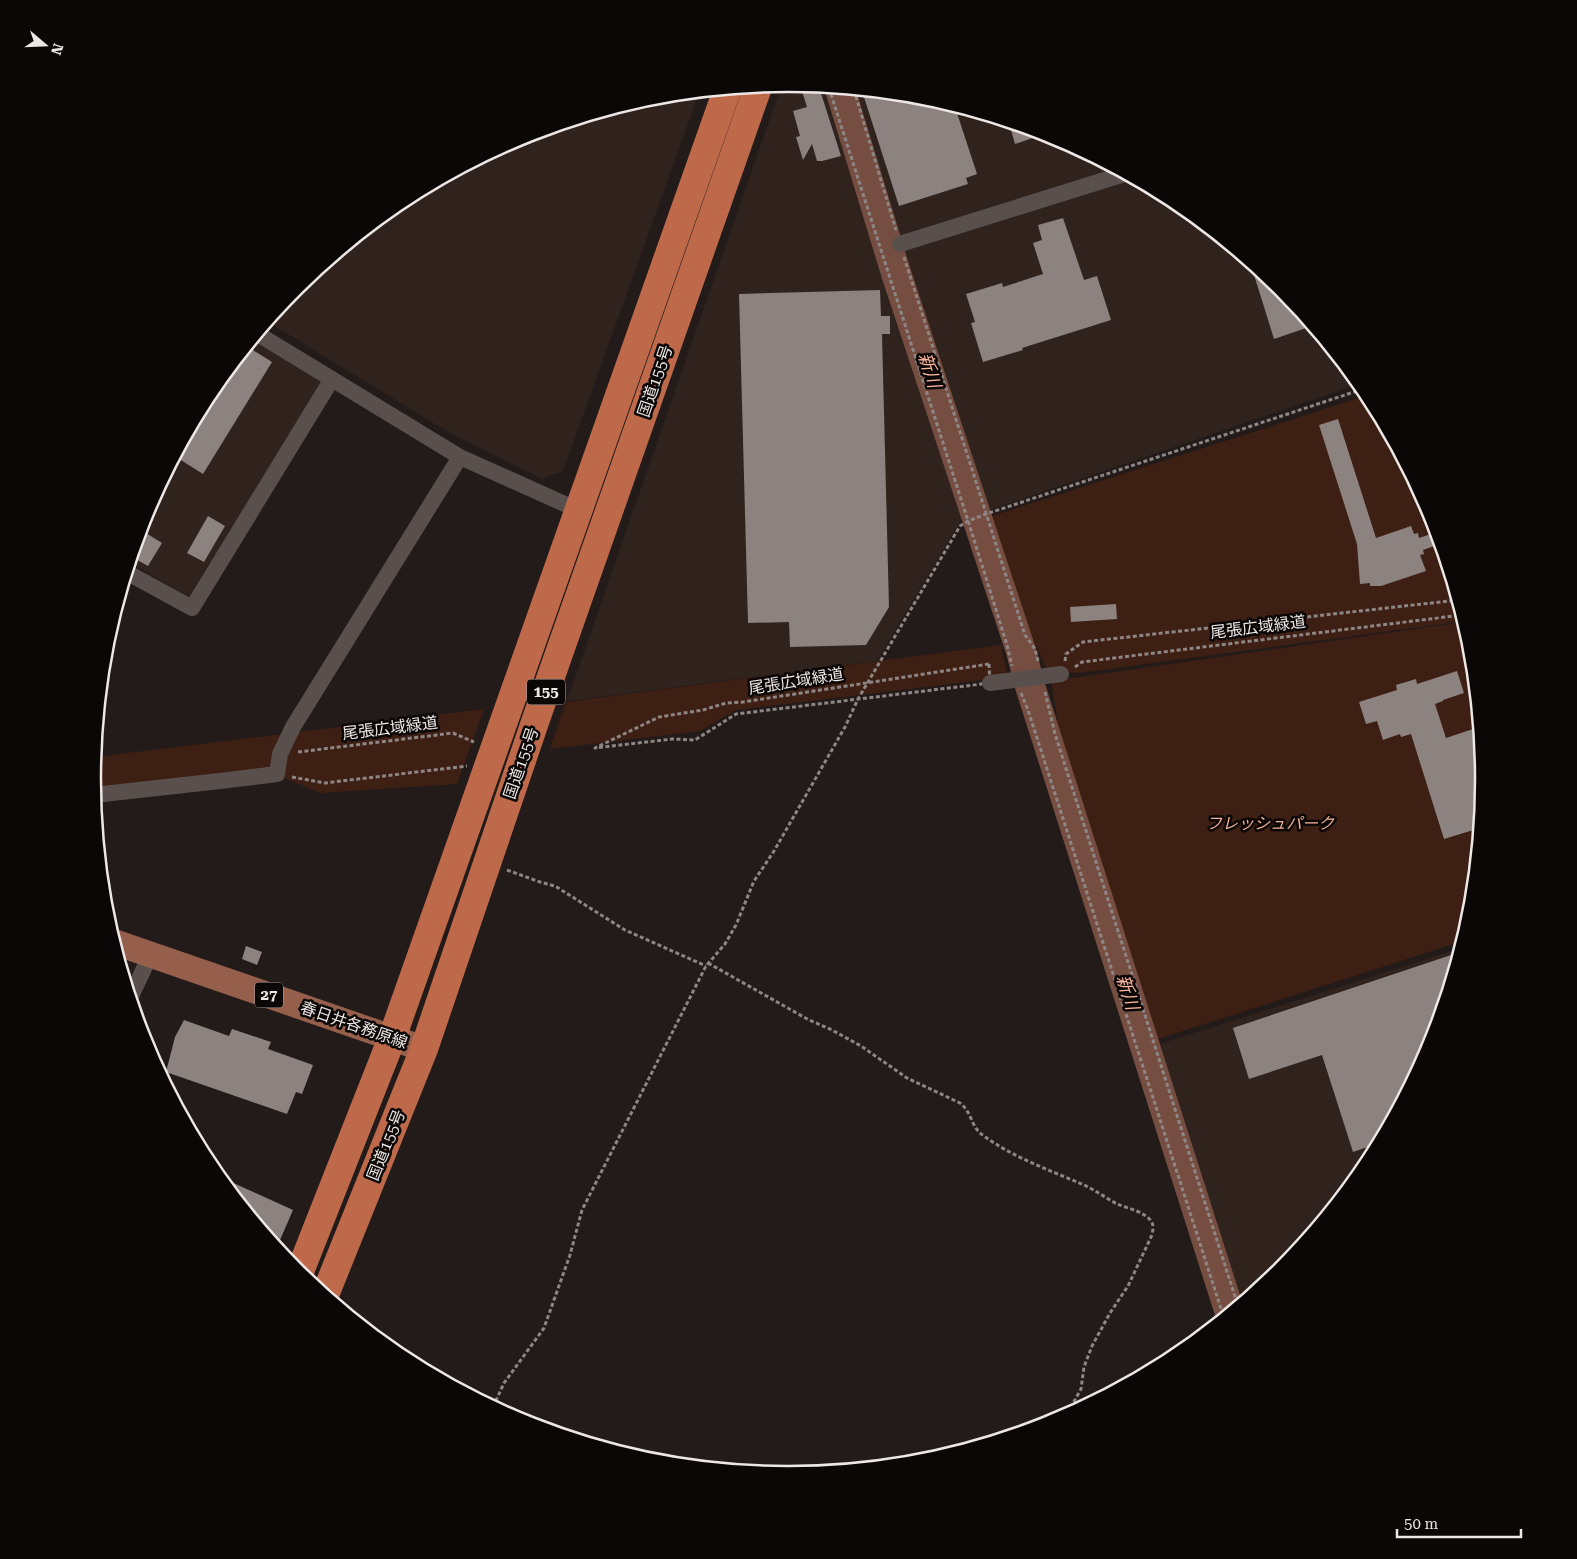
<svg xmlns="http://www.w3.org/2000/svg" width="1577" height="1559" viewBox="0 0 1577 1559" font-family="'Roboto Serif','Noto Sans JP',serif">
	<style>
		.built { fill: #30231e }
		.green { fill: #3e1f14 }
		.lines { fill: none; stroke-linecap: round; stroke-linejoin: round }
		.river { stroke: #764e41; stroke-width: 30 }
		.building { fill: #8c827f }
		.path { stroke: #8d8684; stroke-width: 3; stroke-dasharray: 4 2.5; stroke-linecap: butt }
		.street { stroke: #59504d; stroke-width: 16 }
		.primary { stroke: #965f4c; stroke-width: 26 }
		.highway { stroke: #bf694b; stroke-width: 28 }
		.labels { text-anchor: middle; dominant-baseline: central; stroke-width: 5; stroke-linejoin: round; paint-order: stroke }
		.shield { fill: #0a0706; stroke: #a9a4a3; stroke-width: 1 }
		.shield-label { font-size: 15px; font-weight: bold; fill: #ede7e6 }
		.street-label { font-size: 16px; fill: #ede7e6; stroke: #0a0706 }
		.park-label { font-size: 16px; font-style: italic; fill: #f4ae97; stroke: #0a0706 }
		.water-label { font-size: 18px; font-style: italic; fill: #fcb69e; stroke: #0a0706 }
		.rim { fill: none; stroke: #ede7e6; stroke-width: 2.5 }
	</style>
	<rect width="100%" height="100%" fill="#231b19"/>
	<!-- built -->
	<path class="built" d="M782 84H789L925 97 1055 137 1175 201 1281 288 1359 384 963 519 959 523 877 661 567 701Z
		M699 93 563 471 542 479 448 432 268 322 297 287 402 201 523 137 653 97Z
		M254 340 324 383 188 597 131 563 146 513 210 393Z
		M1461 948 1431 1046 1367 1166 1280 1272 1242 1303 1160 1044Z"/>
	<!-- green -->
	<path class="green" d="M1368 395 1431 514 1464 621 1079 673 1048 672 1030 633 992 516Z
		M1464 622 1471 644 1484 780 1471 916 1463 941 1158 1039 1059 729 1051 681Z
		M1001 645 1008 677 736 710 700 731 550 749 566 702Z
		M484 709 457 784 320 793 269 771 94 791 93 779 95 757Z"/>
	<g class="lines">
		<!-- river -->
		<path class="river" d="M840 89 896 273 1021 651 1030 686 1230 1313"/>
	</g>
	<!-- building -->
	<path class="building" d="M800 85 819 87 841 156 822 161H817L812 144 803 160 796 137 800 136 793 111 807 107Z
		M862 91 925 97 955 107 977 174 966 178 968 184 899 206Z
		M1009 123 1044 134 1015 144Z
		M1063 218 1084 280 1097 276 1111 320 1022 348 1023 350 983 362 971 323 975 322 966 294 1002 283 1003 287 1043 274 1033 243 1042 240 1038 225Z
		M1250 262 1281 288 1312 326 1274 339Z
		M880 290 881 316H890V334H882L889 607 866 645 790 647 789 622 748 623 739 294Z
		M248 347 272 362 203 474 176 457 210 393Z
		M1338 419 1376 538 1411 526 1414 534 1418 533 1419 538 1434 533 1437 545 1423 550 1424 554 1420 555 1426 571 1381 586H1370V583L1360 584 1357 544 1319 425Z
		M208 516 225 526 204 562 187 553Z
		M141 530 162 543 148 566 132 557Z
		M1116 604 1117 619 1071 622 1070 607Z
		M1457 671 1464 693 1443 700V701L1435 704 1446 738 1479 727 1484 780 1480 828 1444 839 1411 734 1401 737 1400 734 1383 740 1377 721 1366 724 1359 702 1397 690 1396 685 1416 679 1417 684Z
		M246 946 262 952 257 965 242 959Z
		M1460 952 1431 1046 1379 1143 1353 1152 1322 1055 1249 1079 1233 1028Z
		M184 1020 229 1036 232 1029 271 1042 268 1049 313 1065 302 1094 296 1092 287 1114 166 1072 175 1037Z
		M218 1176 293 1210 277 1247 236 1197Z"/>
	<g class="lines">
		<!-- path -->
		<path class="path" d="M829 88 970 527 1007 645 1012 666
			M854 90 896 230
			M904 257 1025 635 1035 649 1038 661
			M1065 661 1066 654 1083 642 1458 600
			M989 664 990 683 736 714 695 740 673 739 595 748 659 717 703 710 726 703 743 702Z
			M1075 667 1082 662 1462 615
			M1045 692 1055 734 1238 1306
			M1021 693 1028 710 1224 1318
			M298 752 453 733 474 742
			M292 777 325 783 467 766
			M507 870 540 882 555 886 625 930 706 966
			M708 963 809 1020 830 1029 861 1046 907 1078 960 1103C973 1113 970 1127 984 1136 1012 1157 1052 1171 1084 1185 1095 1190 1106 1198 1117 1204 1127 1208 1145 1212 1151 1221 1154 1225 1153 1230 1152 1235L1128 1286 1110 1313 1092 1346 1084 1367 1081 1389 1066 1416
			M493 1407 504 1383 544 1328 570 1255 582 1210 706 966 725 944 736 925 754 881 774 851 845 727 858 699 960 526 968 521 986 514 1363 389"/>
		<!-- street -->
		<path class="street" d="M900 244 1124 174
			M258 334 460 457 578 510
			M128 573 192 608 332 379
			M990 683 1061 674
			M94 795 220 781 277 774 280 754 293 727 460 457
			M131 996 151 954"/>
		<!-- primary -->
		<path class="primary" d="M114 942 424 1049"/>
		<!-- highway -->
		<path class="highway" d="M299 1274 392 1038 727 90
			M325 1295 424 1049 535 722 758 87"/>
	</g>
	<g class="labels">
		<!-- shield labels -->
		<g class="shield">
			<rect x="527" y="679.5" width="38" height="25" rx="4"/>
			<rect x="255" y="982.5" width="28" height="25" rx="4"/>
		</g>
		<g class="shield-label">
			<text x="546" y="692">155</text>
			<text x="269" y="995">27</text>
		</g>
		<!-- street labels -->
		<g class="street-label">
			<text transform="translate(655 381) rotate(-71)">国道155号</text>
			<text transform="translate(1258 627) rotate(-7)">尾張広域緑道</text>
			<text transform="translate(796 681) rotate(-9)">尾張広域緑道</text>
			<text transform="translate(390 728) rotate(-7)">尾張広域緑道</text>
			<text transform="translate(521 763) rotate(-71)">国道155号</text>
			<text transform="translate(354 1025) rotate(19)">春日井各務原線</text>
			<text transform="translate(386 1145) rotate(-68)">国道155号</text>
		</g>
		<!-- park labels -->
		<g class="park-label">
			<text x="1270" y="823">フレッシュパーク</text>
		</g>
		<!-- water labels -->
		<g class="water-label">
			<text transform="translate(930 370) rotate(72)">新川</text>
			<text transform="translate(1128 992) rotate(72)">新川</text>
		</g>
	</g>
	<!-- crop -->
	<path d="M0 0H1577V1559H0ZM101 779a687 687 0 1 1 1374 0a687 687 0 1 1-1374 0Z" fill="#0a0706" fill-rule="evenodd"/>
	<path class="rim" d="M101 779a687 687 0 1 1 1374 0a687 687 0 1 1-1374 0Z"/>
	<!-- north arrow -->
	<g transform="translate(45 45) rotate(109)" stroke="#0a0706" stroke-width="4" paint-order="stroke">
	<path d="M0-4L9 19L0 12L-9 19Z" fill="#ede7e6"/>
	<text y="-8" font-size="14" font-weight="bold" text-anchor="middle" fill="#ede7e6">N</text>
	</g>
	<!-- scale -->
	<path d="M1397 1529v8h124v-8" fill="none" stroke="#ede7e6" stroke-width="2.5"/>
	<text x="1404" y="1529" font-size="15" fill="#ede7e6" stroke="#0a0706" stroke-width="4" paint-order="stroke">50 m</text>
</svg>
